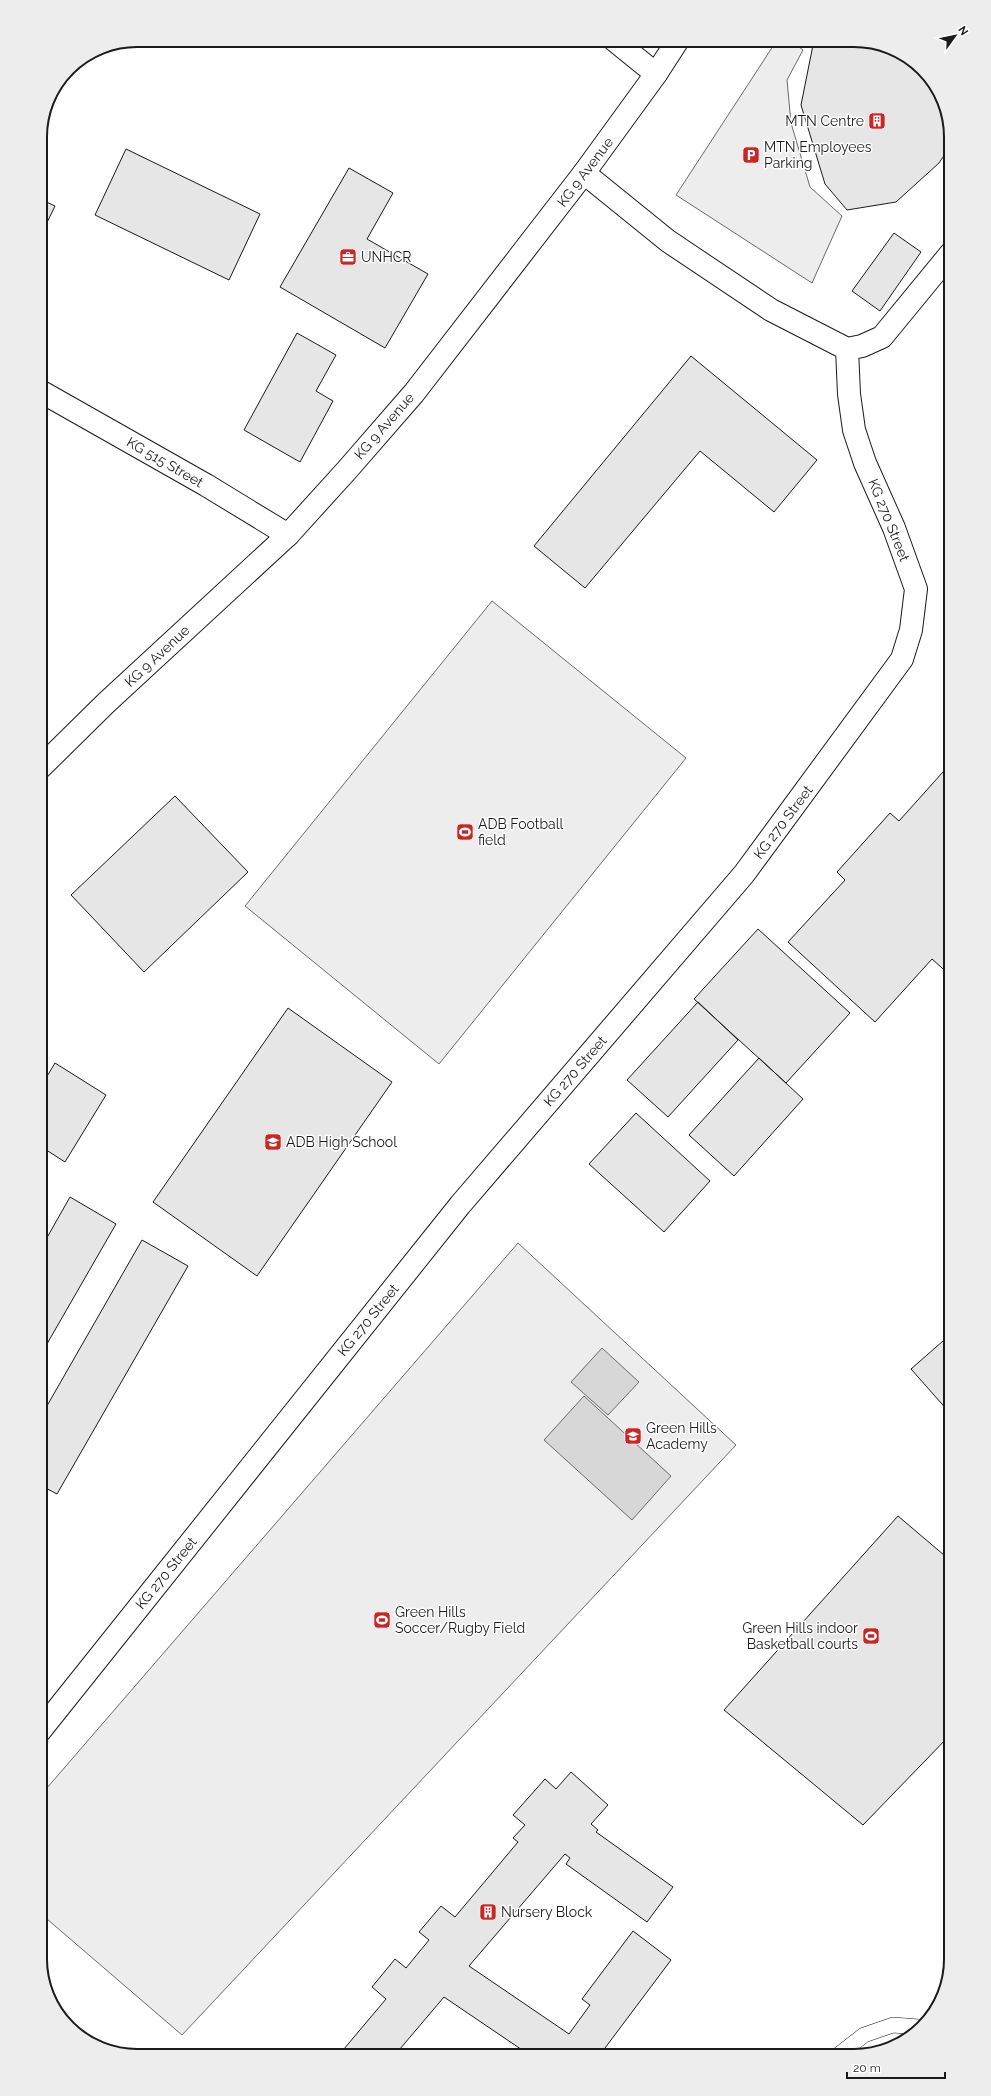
<svg xmlns="http://www.w3.org/2000/svg" width="991" height="2096" viewBox="0 0 991 2096" font-family="Raleway,sans-serif">
	<style>
		.built { fill: #ededed; stroke: #6a6a6a }
		.water { fill: #d7d7d7; stroke: #6a6a6a }
		.building { fill: #e6e6e6; stroke: #1a1a1a }
		.lines { fill: none; stroke-linecap: round; stroke-linejoin: round }
		.lane-casing { stroke: #1a1a1a; stroke-width: 16 }
		.street-casing { stroke: #1a1a1a; stroke-width: 24 }
		.secondary-casing { stroke: #1a1a1a; stroke-width: 24 }
		.lane { stroke: #fff; stroke-width: 15 }
		.street { stroke: #fff; stroke-width: 22 }
		.secondary { stroke: #fff; stroke-width: 22 }
		.labels { text-anchor: middle; dominant-baseline: central; stroke-width: 3; stroke-linejoin: round; paint-order: stroke }
		.poi-label { font-size: 14px; fill: #1a1a1a; stroke: #fff; text-anchor: start }
		.street-label { font-size: 14px; fill: #1a1a1a; stroke: #fff }
		.rim { fill: none; stroke: #1a1a1a; stroke-width: 2 }
	</style>
	<rect width="100%" height="100%" fill="#fff"/>
	<!-- built -->
	<path class="built" d="M777 40H790L803 50 787 80 791 123 810 187 842 216 812 283 676 195Z
		M492 601 686 758 439 1064 245 906Z
		M518 1243 736 1445 182 2035 40 1913V1796Z"/>
	<!-- water -->
	<path class="water" d="M602 1348 639 1382 608 1415 571 1382Z
		M584 1396 671 1476 632 1520 544 1440Z"/>
	<!-- building -->
	<path class="building" d="M814 40H861L913 60 946 105 951 145 939 163 896 202 847 210 825 184 801 105Z
		M126 149 260 214 229 280 95 215Z
		M349 168 393 193 367 239 428 274 385 348 280 287Z
		M40 199 55 206 40 237Z
		M894 233 921 252 880 311 852 291Z
		M297 333 336 355 316 391 333 401 300 462 244 430Z
		M691 356 817 460 774 512 700 451 585 588 534 546Z
		M951 763V976L932 959 875 1022 788 942 845 880 837 872 890 813 899 821Z
		M175 796 248 872 144 972 71 895Z
		M758 929 850 1013 786 1083 694 999Z
		M698 1002 738 1040 668 1117 627 1080Z
		M288 1008 392 1082 257 1276 153 1202Z
		M759 1058 803 1099 734 1176 689 1135Z
		M55 1063 106 1095 65 1162 40 1146V1088Z
		M636 1113 710 1181 664 1232 589 1164Z
		M40 1181 44 1183 40 1189Z
		M70 1197 116 1224 40 1356V1250Z
		M142 1240 188 1266 57 1494 40 1485V1418Z
		M951 1334V1410L949 1412 911 1369Z
		M898 1516 951 1561V1734L863 1825 724 1710Z
		M571 1772 608 1805 591 1824 598 1830 596 1832 673 1887 647 1922 566 1864 570 1858 565 1854 469 1966 569 2034 590 2005 582 1999 633 1931 671 1960 599 2056H531L444 1997 394 2056H338L386 1999 372 1987 395 1959 406 1968 429 1940 419 1932 441 1906 455 1917 518 1842 513 1838 525 1825 513 1815 545 1779 556 1789Z
		M951 1866V1876L946 1872Z"/>
	<g class="lines">
		<defs>
			<path id="lane" d="M837 2056 864 2035 893 2025 919 2027"/>
			<path id="street" d="M614 40 656 74
				M584 173 668 241 771 310 847 349 862 346 882 337 951 253
				M40 391 206 485 288 535
				M40 1731 460 1205 744 874 902 659 911 630 916 589 894 528 865 463 854 430 849 394 847 349"/>
			<path id="secondary" d="M40 768 106 703 288 535 347 470 414 393 584 173 656 74 678 40"/>
		</defs>
		<!-- lane casing -->
		<use href="#lane" class="lane-casing"/>
		<!-- street casing -->
		<use href="#street" class="street-casing"/>
		<!-- secondary casing -->
		<use href="#secondary" class="secondary-casing"/>
		<!-- lane -->
		<use href="#lane" class="lane"/>
		<!-- street -->
		<use href="#street" class="street"/>
		<!-- secondary -->
		<use href="#secondary" class="secondary"/>
	</g>
	<!-- icons -->
	<defs>
		<symbol id="building-square" viewBox="-11 -11 22 22"><rect x="-9" y="-9" width="18" height="18" rx="4" fill="#c62828" stroke="#fff"/><path d="M-4-6H4V6H1V3H-1V6H-4ZM-2.5-4.3h1.7v1.8h-1.7ZM.8-4.3h1.7v1.8H.8ZM-2.5-1h1.7V.8h-1.7ZM.8-1h1.7V.8H.8Z" fill="#fff"/></symbol>
		<symbol id="parking-square" viewBox="-11 -11 22 22"><rect x="-9" y="-9" width="18" height="18" rx="4" fill="#c62828" stroke="#fff"/><path d="M-3.5-5.5H1a3.5 3.5 0 0 1 0 7H-1V5.5H-3.5ZM-1-3.4V-.6H.8a1.4 1.4 0 0 0 0-2.8Z" fill="#fff"/></symbol>
		<symbol id="office-square" viewBox="-11 -11 22 22"><rect x="-9" y="-9" width="18" height="18" rx="4" fill="#c62828" stroke="#fff"/><path d="M-6-3h4V-5.5h4V-3h4V5H-6ZM-1-4.5V-3h2v-1.5ZM-6 0V1H6V0Z" fill="#fff"/></symbol>
		<symbol id="stadium-square" viewBox="-11 -11 22 22"><rect x="-9" y="-9" width="18" height="18" rx="4" fill="#c62828" stroke="#fff"/><path d="M0-5a6.5 5 0 1 0 0 10a6.5 5 0 1 0 0-10ZM-3.5-1.8h7v3.6h-7Z" fill="#fff"/></symbol>
		<symbol id="school-square" viewBox="-11 -11 22 22"><rect x="-9" y="-9" width="18" height="18" rx="4" fill="#c62828" stroke="#fff"/><path d="M0-5L7-2L0 1L-7-2ZM-4 1L0 2.5L4 1V4Q0 6-4 4Z" fill="#fff"/></symbol>
	</defs>
	<g fill-rule="evenodd">
		<use href="#building-square" x="867" y="111" width="20" height="20"/>
		<use href="#parking-square" x="741" y="145" width="20" height="20"/>
		<use href="#office-square" x="338" y="247" width="20" height="20"/>
		<use href="#stadium-square" x="455" y="822" width="20" height="20"/>
		<use href="#school-square" x="263" y="1132" width="20" height="20"/>
		<use href="#school-square" x="623" y="1426" width="20" height="20"/>
		<use href="#stadium-square" x="372" y="1610" width="20" height="20"/>
		<use href="#stadium-square" x="861" y="1626" width="20" height="20"/>
		<use href="#building-square" x="478" y="1902" width="20" height="20"/>
	</g>
	<g class="labels">
		<!-- poi labels -->
		<g class="poi-label">
			<text x="864" y="121" text-anchor="end">MTN Centre</text>
			<text x="764" y="147">MTN Employees<tspan x="764" dy="16">Parking</tspan></text>
			<text x="361" y="257">UNHCR</text>
			<text x="478" y="824">ADB Football<tspan x="478" dy="16">field</tspan></text>
			<text x="286" y="1142">ADB High School</text>
			<text x="646" y="1428">Green Hills<tspan x="646" dy="16">Academy</tspan></text>
			<text x="395" y="1612">Green Hills<tspan x="395" dy="16">Soccer/Rugby Field</tspan></text>
			<text x="858" y="1628" text-anchor="end">Green Hills indoor<tspan x="858" dy="16">Basketball courts</tspan></text>
			<text x="501" y="1912">Nursery Block</text>
		</g>
		<!-- street labels -->
		<g class="street-label">
			<text transform="translate(585 172) rotate(-53)">KG 9 Avenue</text>
			<text transform="translate(384 426) rotate(-49)">KG 9 Avenue</text>
			<text transform="translate(165 462) rotate(30)">KG 515 Street</text>
			<text transform="translate(889 520) rotate(68)">KG 270 Street</text>
			<text transform="translate(157 656) rotate(-43)">KG 9 Avenue</text>
			<text transform="translate(783 822) rotate(-53)">KG 270 Street</text>
			<text transform="translate(575 1071) rotate(-49)">KG 270 Street</text>
			<text transform="translate(368 1320) rotate(-51)">KG 270 Street</text>
			<text transform="translate(166 1573) rotate(-51)">KG 270 Street</text>
		</g>
	</g>
	<!-- crop -->
	<path d="M0 0H991V2096H0ZM137 47H854A90 90 0 0 1 944 137V1959A90 90 0 0 1 854 2049H137A90 90 0 0 1 47 1959V137A90 90 0 0 1 137 47Z" fill="#ededed" fill-rule="evenodd"/>
	<path class="rim" d="M137 47H854A90 90 0 0 1 944 137V1959A90 90 0 0 1 854 2049H137A90 90 0 0 1 47 1959V137A90 90 0 0 1 137 47Z"/>
	<!-- north arrow -->
	<g transform="translate(955 36) rotate(57)" stroke="#ffffff" stroke-width="3" paint-order="stroke">
	<path d="M0-3L7 15L0 10L-7 15Z" fill="#1a1a1a"/>
	<text y="-6" font-size="11" font-weight="bold" text-anchor="middle" fill="#1a1a1a">N</text>
	</g>
	<!-- scale -->
	<path d="M847 2072v6h98v-6" fill="none" stroke="#1a1a1a" stroke-width="2"/>
	<text x="853" y="2072" font-size="12" fill="#1a1a1a" stroke="#ffffff" stroke-width="3" paint-order="stroke">20 m</text>
</svg>
